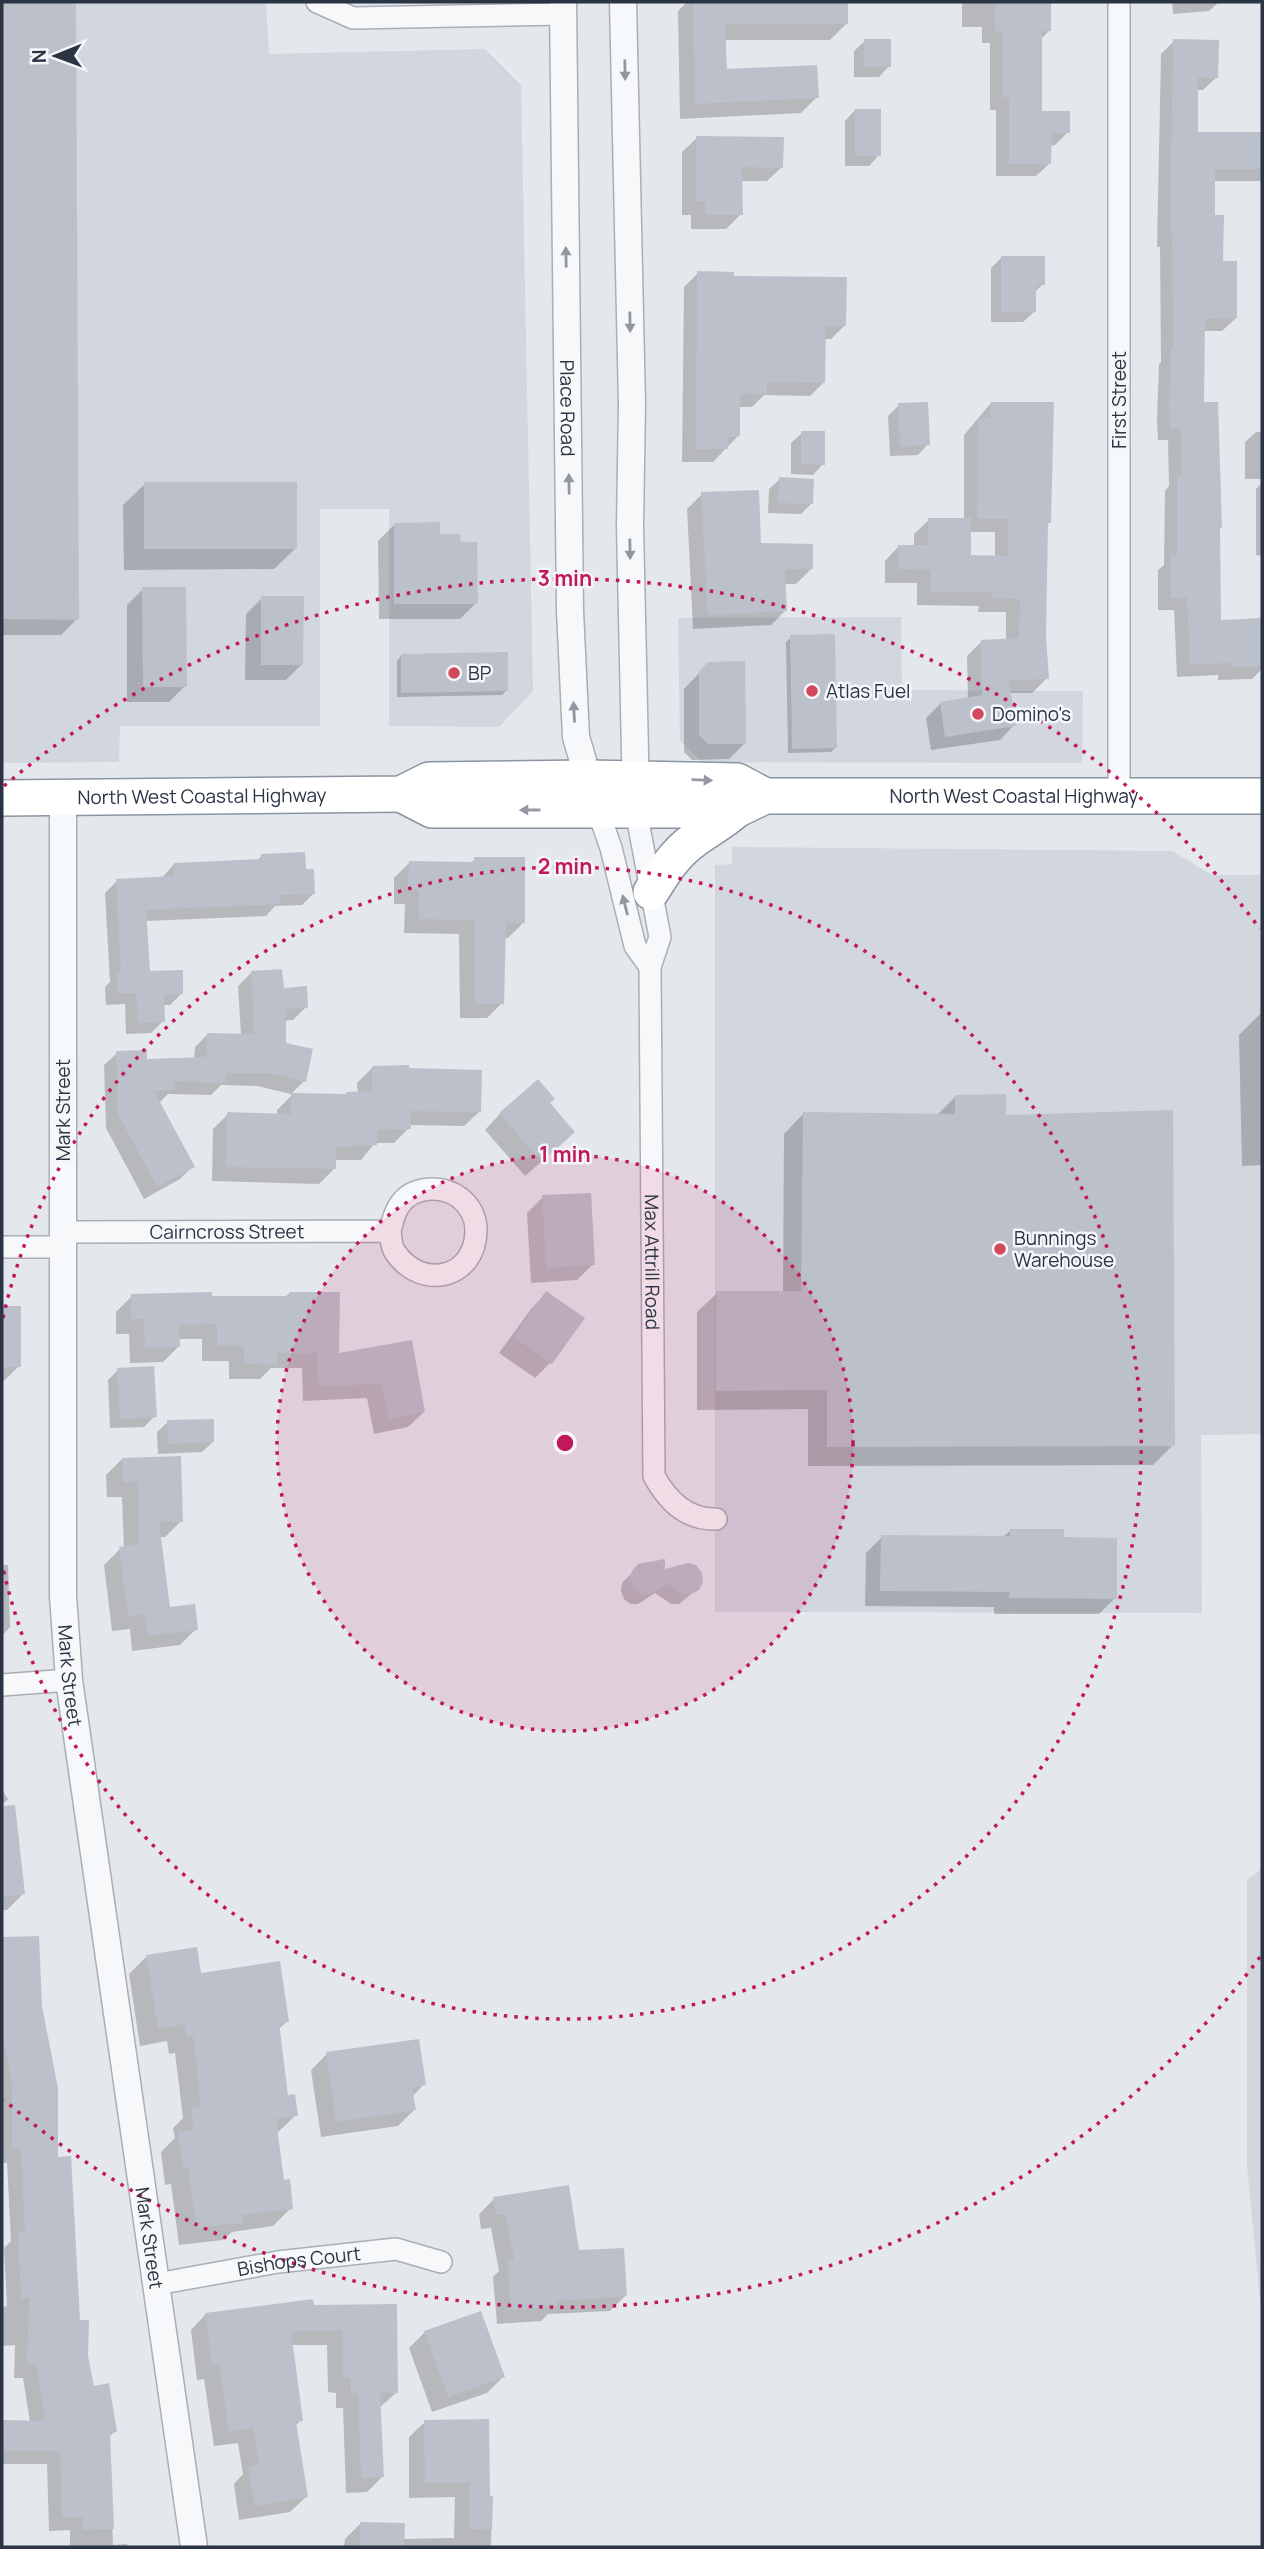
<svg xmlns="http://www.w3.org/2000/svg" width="1264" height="2549" font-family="Manrope,sans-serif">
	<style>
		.built { fill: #d2d6de }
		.shadow { fill: #0003; fill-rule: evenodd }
		.building { fill: #bbc0ca }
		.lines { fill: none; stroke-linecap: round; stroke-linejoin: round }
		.minor-casing { stroke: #a9aeb7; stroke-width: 24 }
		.tertiary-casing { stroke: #a9aeb7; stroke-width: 29 }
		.trunk-casing { stroke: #8b94a3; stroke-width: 38 }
		.minor { stroke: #f7f8fa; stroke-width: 21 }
		.tertiary { stroke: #f7f8fa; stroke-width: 26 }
		.trunk { stroke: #fff; stroke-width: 35 }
		.oneway { fill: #9196a0 }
		.oneway2 { fill: #959aa2 }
		.ring { fill: none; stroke: #c2185b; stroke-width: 3.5; stroke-dasharray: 3.5 7 }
		.poi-dot { fill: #d1495b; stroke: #f4f6f9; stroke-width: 2.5 }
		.labels { text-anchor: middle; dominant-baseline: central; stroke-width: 5; stroke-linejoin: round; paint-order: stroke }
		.street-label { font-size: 19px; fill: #2b3445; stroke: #f4f6f9 }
		.poi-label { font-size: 19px; fill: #2b3445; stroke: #f4f6f9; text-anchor: start }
		.centre { fill: #c2185b; stroke: #f4f6f9; stroke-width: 3.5 }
		.ring-label { font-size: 21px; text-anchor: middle; font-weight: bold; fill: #c2185b; stroke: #f4f6f9; stroke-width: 5; stroke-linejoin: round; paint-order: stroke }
	</style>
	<rect width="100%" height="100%" fill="#e4e7ec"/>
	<g class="built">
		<path d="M2 2H266L269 54 485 49 521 85 533 691 499 727 389 726V509H320V726H120L119 762 2 763Z"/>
		<path d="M901 617 902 690 1083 691 1082 763 702 762 680 741 678 618Z"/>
		<path d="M732 847 1172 851 1212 875H1262V1434L1201 1435 1202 1613 715 1612V865L732 864Z"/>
		<path d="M1262 1869V2320L1247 2166V1879Z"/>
	</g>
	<g class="shadow">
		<path d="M2 2H75L77 619 61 635H2Z"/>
		<path d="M687 2H846V24L830 40H724L726 71 817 97 801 113 680 119 678 11Z"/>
		<path d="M962 2H1050L1049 31 1041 39V113L1068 132 1055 145 1050 146V163L1036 176H996V110H990V43H982V27H962Z"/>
		<path d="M1172 2H1219L1209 11 1173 14Z"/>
		<path d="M865 41 889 66 879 77H854V51Z"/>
		<path d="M1174 41 1217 77 1203 90H1197L1196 134H1262V181H1214L1213 217 1221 263 1236 318 1222 331H1203L1202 404 1218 529 1219 622 1262 620V669L1252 679 1218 680V675L1177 677 1174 610H1158V570L1164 565 1165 491 1169 486 1168 440H1158L1157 418 1159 364 1161 362 1160 247H1157L1161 54Z"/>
		<path d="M855 110 879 155 869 166H845V121Z"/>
		<path d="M697 138 782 167 767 181H741V214L726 229H691V215H682V152Z"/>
		<path d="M1002 257 1043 284 1034 293V312L1023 322H991V268Z"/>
		<path d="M698 273 733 278 845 325 831 339H824V382L810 396 764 395 752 407H738V436L713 462H682L684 287Z"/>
		<path d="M991 403 1049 522 1046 525 1044 638 1047 678 1032 693H1009L1014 725 1000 740 931 750 926 718 941 703 968 699 967 656 982 641H1006V612H978L979 606 917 605V583H885V561L899 546 914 547V534L929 520H964V435ZM969 532H995V557H969Z"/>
		<path d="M899 405 928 444 918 455 890 456 888 416Z"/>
		<path d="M1256 432H1262V479H1245V442Z"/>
		<path d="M802 433 823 464 813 475 791 474V443Z"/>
		<path d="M780 479 811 504 801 514 768 513 769 489Z"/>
		<path d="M1262 483V556L1256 555V489Z"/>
		<path d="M145 484 296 548 274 569 124 570 123 505Z"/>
		<path d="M702 494 760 545 811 569 796 584H784L786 610 771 625 693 629 687 509Z"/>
		<path d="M394 525 476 603 460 619H379L378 541Z"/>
		<path d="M143 589 185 686 169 702H127V605Z"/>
		<path d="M262 598 302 664 286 680H245L246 614Z"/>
		<path d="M791 637 836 747 831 752 788 753 786 642Z"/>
		<path d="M401 656 507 690 502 695 397 697V661Z"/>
		<path d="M708 664 745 743 729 759 692 760 684 752V689Z"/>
		<path d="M262 855 304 871 314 893 302 905 275 906 266 916 145 921 148 973 182 993 170 1005H163V1021L151 1033 126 1034 125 1004 106 1005 105 987 110 982 105 893 117 881 162 878 174 864 257 861Z"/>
		<path d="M475 859 523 923 508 938H504L502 1003 487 1018H460L459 934 404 933 405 904H394V878L409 863H471Z"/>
		<path d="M251 973 282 990 306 1007 293 1020 284 1021V1044L304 1081 291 1094 257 1086 221 1085 211 1095 168 1094 159 1103 193 1166 180 1179 144 1199 106 1128 104 1065 117 1053 145 1061 194 1059 195 1047 208 1034 241 1035 238 986Z"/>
		<path d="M1260 1014H1262V1165L1242 1166 1239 1035Z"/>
		<path d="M372 1068 479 1112 464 1126 409 1125V1128L394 1143H375L361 1160H334V1169L319 1184 212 1181 213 1129 228 1114 277 1115V1110L292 1095 344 1096 346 1094 358 1093 357 1083Z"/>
		<path d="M956 1096 1004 1117 1173 1445 1153 1465 808 1466V1409L697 1410V1312L717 1293H783L784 1134 803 1114 937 1115Z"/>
		<path d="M548 1104 557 1148 525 1176 485 1130 500 1114Z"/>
		<path d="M543 1197 593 1264 577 1280 531 1283 527 1213Z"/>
		<path d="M290 1293 338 1356 410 1342 424 1412 408 1427 374 1434 367 1398 303 1401 302 1368H271L260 1379H229V1361H202V1339H178V1347L163 1362 130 1363 129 1334H116V1312L132 1296 285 1297Z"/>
		<path d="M546 1293 551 1362 535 1378 499 1353 531 1309Z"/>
		<path d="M2 1308H19V1366L4 1381H2Z"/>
		<path d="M118 1370 155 1416 144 1427 110 1428 108 1380Z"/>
		<path d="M168 1422 213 1442 202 1452 158 1454 157 1432Z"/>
		<path d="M122 1459 181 1521 165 1537H159L168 1609 196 1629 180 1645 132 1651 130 1629 112 1631 104 1565 120 1549 124 1548 122 1497H107L106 1475Z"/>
		<path d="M1011 1530 1062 1539 1115 1598 1099 1614H994V1607L865 1606 866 1553 882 1537H1003Z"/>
		<path d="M2 1565H8L10 1627 2 1636Z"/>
		<path d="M639 1566 663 1571 697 1589 679 1604H671L655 1593 638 1604H630L624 1599 621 1591 622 1583Z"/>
		<path d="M2 1790 8 1799 2 1805Z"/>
		<path d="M16 1833 23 1894 7 1910H2V1835Z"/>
		<path d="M37 1937 40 2007 56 2159 78 2322 92 2388 115 2431 109 2437 113 2545 127 2544 128 2547H70V2530L49 2531 47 2464H2V2422H30L23 2378H14L15 2345 2 2346V2307L7 2306 4 2248 11 2241 7 2163H2V1939Z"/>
		<path d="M147 1956 200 1975 287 2021 278 2030 287 2097 296 2115 276 2134 282 2182 291 2208 273 2226 232 2232 223 2240 179 2245 171 2184 165 2185 161 2152 175 2138 173 2128 183 2118 175 2053 169 2054 167 2041 140 2046 129 1974Z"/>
		<path d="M327 2054 424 2084 412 2097 414 2110 398 2126 321 2137 311 2070Z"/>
		<path d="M494 2199 578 2252 625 2296 610 2311 548 2314 541 2321 497 2324 493 2277 499 2271 491 2228 481 2229 479 2214Z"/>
		<path d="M395 2306 397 2392 379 2408 382 2477 367 2492 346 2493 343 2408H336V2393L328 2392 327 2345H292L301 2420 295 2426 306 2497 290 2512 239 2520 234 2484 243 2474 238 2443 214 2446 204 2379 197 2380 191 2330 206 2314 312 2307Z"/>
		<path d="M425 2332 503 2377 487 2393 432 2412 409 2348Z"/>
		<path d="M425 2422 489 2498H492L491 2547H344L345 2539 361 2523 402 2539 454 2538 455 2497 409 2498V2437Z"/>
	</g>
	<g class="building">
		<path d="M2 2H76L79 620 2 619Z"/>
		<path d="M693 2H848V24H725L727 69 817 65 819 98 695 104Z"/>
		<path d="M995 2H1051V31H1042V111H1070V133H1052L1051 164H1009V97H1002V31H995Z"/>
		<rect x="864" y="39" width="27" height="28"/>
		<path d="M1173 39 1219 40 1218 78 1198 77V132H1262V169H1218L1215 171V215H1224L1223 261H1237V318L1205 319 1204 402H1218L1222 528H1220L1221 620 1262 618V666L1231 667V663L1190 664 1187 598H1171V555H1177V476H1182L1181 428H1170L1169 404 1171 349H1173L1172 234H1170Z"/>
		<rect x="855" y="109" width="26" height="47"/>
		<path d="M696 136 784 137 783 168 742 167 743 215H705V201H696Z"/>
		<path d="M1001 256H1045V285H1036V312H1001Z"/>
		<path d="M697 271 734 272V276L847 277 846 326H826L825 383 767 382V394H740V436L728 437V449H696Z"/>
		<path d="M928 402 930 445 900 447 898 403Z"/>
		<path d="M991 402H1054L1051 523H1048L1046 637 1049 679 1009 680 1016 726 945 737 940 702 982 695 981 640 1019 638 1020 599 992 598V592H930L931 570 898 569V545H928V518H971V555L1008 556V519H977L978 418H990Z"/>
		<path d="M801 431H825V465L801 464Z"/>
		<path d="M779 477 814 479 813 504 778 503Z"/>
		<rect x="144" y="482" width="153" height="67"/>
		<path d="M759 490 761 543 813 544V569H785L787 611 708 615 701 492Z"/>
		<path d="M440 522V534H460L461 542H477L478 604H394V523Z"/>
		<path d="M142 587H186L187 687H143Z"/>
		<path d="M261 596H304L303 665H261Z"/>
		<path d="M835 634 837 748 792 749 790 635Z"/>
		<path d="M508 652V691L401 693V654Z"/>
		<path d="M745 661 746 744H708L699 735V671L708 662Z"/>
		<path d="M305 852 306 869H314L315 894 280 895V904L146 910 150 971 183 970V994H164L165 1022 138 1023 136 993H118L117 973H121L116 879 174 876V863L261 859V854Z"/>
		<path d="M474 857H525V923H506L504 1004H475L474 920 419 919V890H408L409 861 474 862Z"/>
		<path d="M282 969 284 988 307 986 308 1008 286 1009V1043L313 1049 306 1082 271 1073H226V1083L174 1081V1090L154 1091 195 1167 157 1187 118 1114 116 1051 147 1050V1059L206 1057 207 1033 254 1034 251 971Z"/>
		<path d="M409 1065V1068L482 1070 481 1112 410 1111 411 1129 377 1130V1145L336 1147V1169L226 1167 227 1112 291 1114V1093L346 1094V1092L372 1091V1066Z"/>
		<path d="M538 1079 555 1099 550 1103 575 1132 542 1162 499 1113Z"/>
		<path d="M1006 1094V1115L1173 1110 1175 1446 827 1447V1390L716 1391V1291H801L803 1112 955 1114V1095Z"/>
		<path d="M591 1193 595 1265 546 1268 542 1195Z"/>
		<path d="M546 1291 585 1318 552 1364 514 1337Z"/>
		<path d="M212 1292V1296H289V1292H340L339 1353 412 1340 425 1412 389 1419 382 1384 318 1386 317 1353H277V1365L244 1364V1346H217V1324L179 1325 180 1347 145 1348 144 1319H131V1294Z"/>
		<rect x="2" y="1306" width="19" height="61"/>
		<path d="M154 1366 157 1417 120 1419 117 1368Z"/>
		<path d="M214 1419V1442L168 1444 167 1420Z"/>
		<path d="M181 1456 183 1522H159L170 1607 195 1604 198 1630 148 1636 145 1614 128 1616 119 1547 139 1544 138 1482H123L122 1458Z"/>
		<path d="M1010 1529H1064V1537L1117 1538V1599L1009 1598 1010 1592 880 1591 881 1535 1010 1536Z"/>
		<path d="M665 1559V1569L688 1563 696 1565 702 1573 703 1582 699 1590 691 1594H682L665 1582V1585L650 1594H641L634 1588 630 1580 632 1571 638 1564Z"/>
		<path d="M15 1805 25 1894 2 1897V1806Z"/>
		<path d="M39 1936 42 2006 58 2088V2157L71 2156 80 2320H89L88 2356 94 2386 109 2383 117 2432 110 2433 114 2529 83 2530V2517L62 2518 60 2451 2 2450V2420L45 2421 37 2365H27L29 2298H21L18 2232 25 2231 21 2149H12V2084L2 2032V1937Z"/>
		<path d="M197 1947 201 1973 280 1961 289 2022 279 2023 288 2095 295 2094 298 2116 276 2119 284 2180 290 2179 293 2209 242 2215 243 2223 196 2228 188 2167H183L178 2132 194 2130 191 2108 201 2107 193 2036 186 2037 184 2024 158 2029 146 1955Z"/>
		<path d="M419 2039 426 2085 412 2087 416 2110 336 2122 326 2052Z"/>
		<path d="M569 2185 579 2250 624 2248 627 2296 557 2301 558 2306 511 2310 507 2260H514L506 2214 496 2215 493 2197Z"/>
		<path d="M313 2299 314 2305 397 2304 398 2393H380L384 2477 361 2478 358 2393H351V2378L343 2377 342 2330 291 2331 303 2421 296 2422 308 2497 255 2506 248 2467 259 2465 253 2428 229 2432 219 2364 212 2365 205 2313Z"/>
		<path d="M481 2311 505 2377 448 2397 424 2331Z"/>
		<path d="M489 2419 490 2496H493L492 2530 469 2529 470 2482 425 2483 424 2420Z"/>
		<path d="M360 2522 405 2523 404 2547H360Z"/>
	</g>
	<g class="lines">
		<g class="minor-casing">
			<g id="minor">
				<path d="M317 2 353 18 563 14"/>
				<path d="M1119 798V2"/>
				<path d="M598 811 611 848 635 946 650 967"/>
				<path id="s1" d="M636 811 660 937 650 967 654 1476C667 1500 686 1520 716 1519"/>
				<path id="s2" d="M64 1232 390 1231C391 1238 391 1246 395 1252 421 1291 476 1279 476 1230 476 1217 471 1207 460 1198 443 1185 412 1185 399 1206 394 1213 392 1224 390 1231"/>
				<path d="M2 1247H64"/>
				<path d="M2 1685 69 1680"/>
				<path id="s3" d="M157 2284 278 2262 396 2249 441 2262"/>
			</g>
		</g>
		<g class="tertiary-casing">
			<g id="tertiary">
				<path id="s4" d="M563 2 570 611 576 737 593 795"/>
				<path d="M623 2 632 404 630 526 636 798"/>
				<path id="s5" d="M63 798V1596L69 1680 194 2547"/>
			</g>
		</g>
		<g class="trunk-casing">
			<g id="trunk">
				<path id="s6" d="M401 794 432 810H736L765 796H1262"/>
				<path id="s7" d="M2 798 401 794 429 780 588 778 737 781 765 796"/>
				<path d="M651 892C663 873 675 853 694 840 709 829 723 822 736 810"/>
			</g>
		</g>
		<use href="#minor" class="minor"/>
		<use href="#tertiary" class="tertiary"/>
		<use href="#trunk" class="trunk"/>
	</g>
	<defs><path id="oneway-solid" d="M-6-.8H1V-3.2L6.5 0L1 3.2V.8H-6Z" transform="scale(1.75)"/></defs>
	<g class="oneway">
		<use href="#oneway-solid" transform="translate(625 70) rotate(89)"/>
		<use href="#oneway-solid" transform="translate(566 257) rotate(-91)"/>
		<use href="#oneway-solid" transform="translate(630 322) rotate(89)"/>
		<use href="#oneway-solid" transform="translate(569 484) rotate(-91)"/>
		<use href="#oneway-solid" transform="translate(630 549) rotate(89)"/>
		<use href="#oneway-solid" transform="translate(574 712) rotate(-93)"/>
		<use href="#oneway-solid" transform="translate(625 905) rotate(-104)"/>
	</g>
	<g class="oneway2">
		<use href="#oneway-solid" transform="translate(702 780) rotate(2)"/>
		<use href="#oneway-solid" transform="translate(530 810) rotate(-180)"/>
	</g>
	<circle cx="565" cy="1443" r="288" fill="#c2185b" fill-opacity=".12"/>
	<g class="ring">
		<circle cx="565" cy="1443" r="288"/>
		<path d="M3 1318A576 576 0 1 1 3 1568"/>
		<path d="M1260 1957A864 864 0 0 1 4 2100M4 786A864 864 0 0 1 1260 929"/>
	</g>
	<g class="poi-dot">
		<circle cx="454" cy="673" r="7"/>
		<circle cx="812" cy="691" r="7"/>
		<circle cx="978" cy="714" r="7"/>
		<circle cx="1000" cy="1249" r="7"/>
	</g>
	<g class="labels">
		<g class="street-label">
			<text transform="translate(1119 400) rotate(-90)">First Street</text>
			<text stroke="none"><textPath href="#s4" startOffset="406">Place Road</textPath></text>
			<text stroke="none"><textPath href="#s7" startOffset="200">North West Coastal Highway</textPath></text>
			<text stroke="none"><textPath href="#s6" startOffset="620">North West Coastal Highway</textPath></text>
			<text transform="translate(63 1110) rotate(-90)">Mark Street</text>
			<text stroke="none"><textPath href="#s2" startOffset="163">Cairncross Street</textPath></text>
			<text stroke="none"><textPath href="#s1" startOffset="455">Max Attrill Road</textPath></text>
			<text stroke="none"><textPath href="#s5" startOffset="878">Mark Street</textPath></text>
			<text stroke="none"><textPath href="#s5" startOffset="1446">Mark Street</textPath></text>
			<text stroke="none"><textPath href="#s3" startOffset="144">Bishops Court</textPath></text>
		</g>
		<g class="poi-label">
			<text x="468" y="673">BP</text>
			<text x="826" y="691">Atlas Fuel</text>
			<text x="992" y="714">Domino's</text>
			<text x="1014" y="1238">Bunnings<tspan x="1014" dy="22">Warehouse</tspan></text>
		</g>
	</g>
	<circle cx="565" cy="1443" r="10" class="centre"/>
	<g class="ring-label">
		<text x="565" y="586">3 min</text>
		<text x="565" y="874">2 min</text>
		<text x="565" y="1162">1 min</text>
	</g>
	<rect width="1264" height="2549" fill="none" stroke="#2b3445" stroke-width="7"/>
	<g transform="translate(56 56) rotate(269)" stroke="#f4f6f9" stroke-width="5" paint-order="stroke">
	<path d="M0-5L12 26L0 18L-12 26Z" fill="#2b3445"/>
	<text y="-10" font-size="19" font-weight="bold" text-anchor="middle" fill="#2b3445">N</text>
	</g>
</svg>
